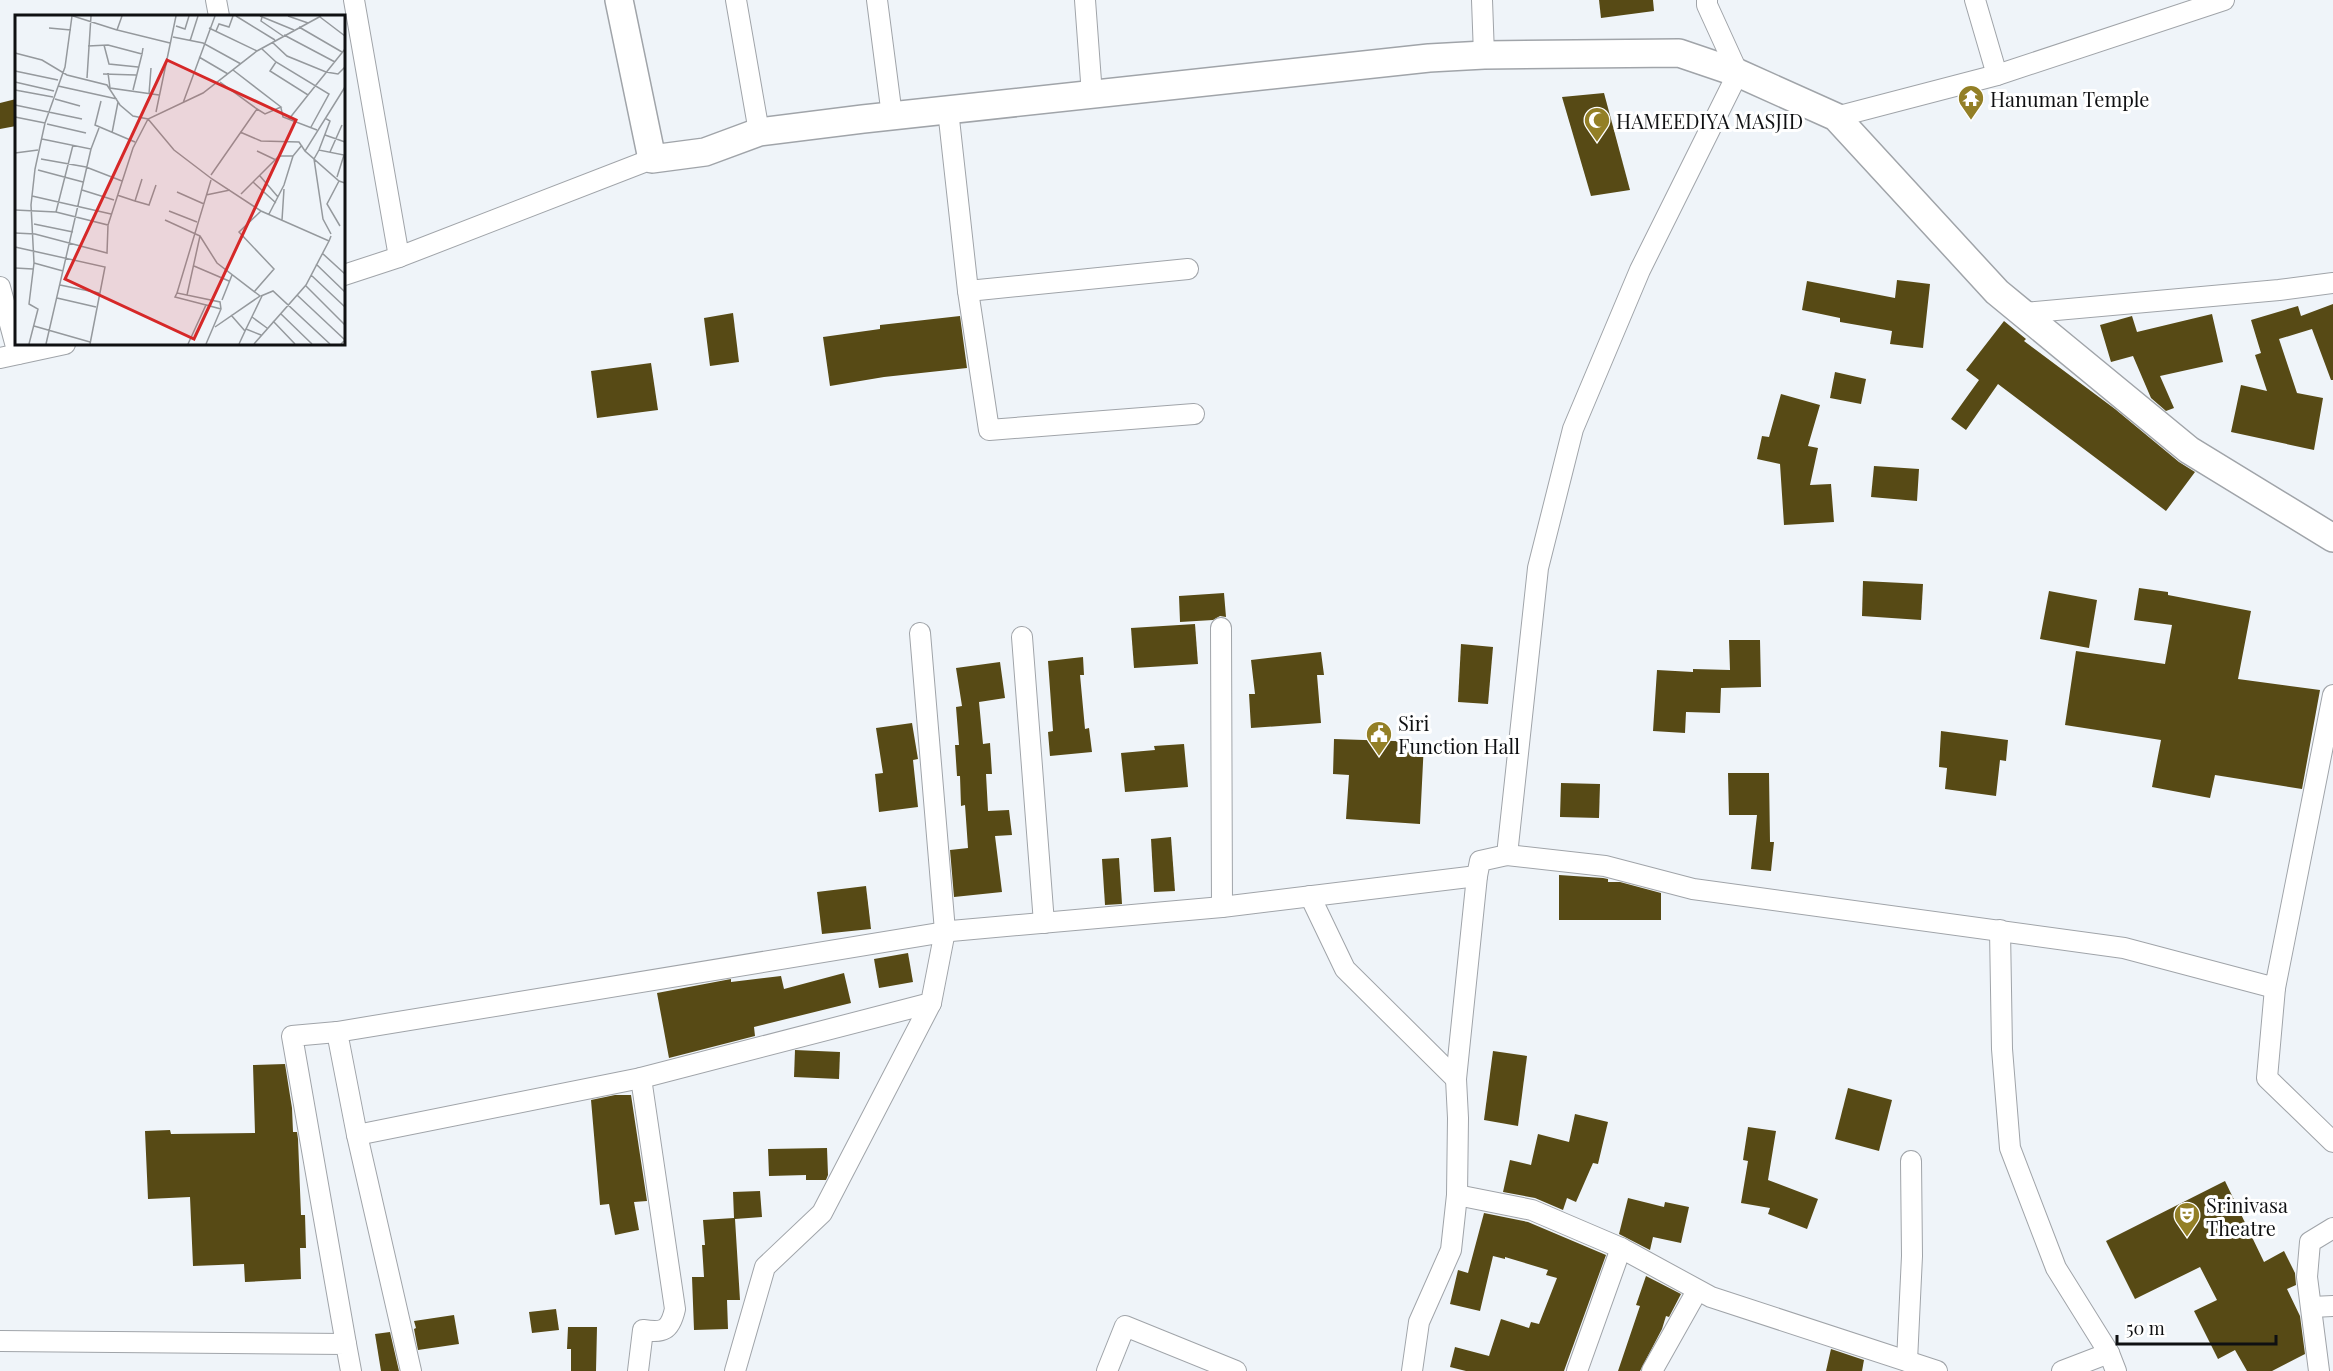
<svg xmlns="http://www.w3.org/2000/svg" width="2333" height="1371" font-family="'Playfair Display',serif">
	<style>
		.building { fill: #574a15 }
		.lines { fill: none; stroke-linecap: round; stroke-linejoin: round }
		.street-casing { stroke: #a0a4a9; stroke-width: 22 }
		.secondary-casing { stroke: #a0a4a9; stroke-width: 30 }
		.street { stroke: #fff; stroke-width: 20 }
		.secondary { stroke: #fff; stroke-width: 27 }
		.labels { text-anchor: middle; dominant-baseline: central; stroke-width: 6; stroke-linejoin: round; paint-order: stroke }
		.poi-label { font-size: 20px; fill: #0f1012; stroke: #fff; text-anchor: start }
		.inset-road { fill: none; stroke: #95999d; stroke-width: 1.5 }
		.view { fill: #d62828; fill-opacity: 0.15; stroke: #d62828; stroke-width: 3 }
		.inset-edge { fill: none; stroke: #0f1012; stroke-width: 3 }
	</style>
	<rect width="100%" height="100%" fill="#eff4f9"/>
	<g class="building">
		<path d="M1599 0H1653L1654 11 1601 18Z"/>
		<path d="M1604 93 1630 190 1591 196 1562 97Z"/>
		<path d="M16 99V126L0 129V103Z"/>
		<path d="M1897 280 1930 284 1923 348 1890 344 1892 331 1840 322V318L1802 310 1807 281 1895 298Z"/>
		<path d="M2333 304V380H2331L2312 329 2279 339 2297 393 2323 398 2314 450 2231 432 2241 385 2267 391 2255 355 2261 353 2251 320 2298 306 2301 316Z"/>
		<path d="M733 313 739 362 710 366 704 318Z"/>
		<path d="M2212 314 2223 362 2160 376 2174 408 2166 411 2151 398 2133 356 2111 362 2100 325 2132 316 2137 332Z"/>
		<path d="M960 316 967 368 884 377 830 386 823 337 880 329V325Z"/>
		<path d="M2004 321 2026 339 2024 341 2115 409 2179 462 2195 472 2166 511 1998 384 1966 430 1951 419 1979 380 1966 370Z"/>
		<path d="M651 363 658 410 597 418 591 371Z"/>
		<path d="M1835 372 1866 379 1861 404 1830 398Z"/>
		<path d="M1781 394 1820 405 1808 446 1818 448 1810 485 1831 484 1834 522 1784 525 1780 464 1757 459 1762 436 1769 437Z"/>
		<path d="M1874 466 1919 469 1917 501 1871 497Z"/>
		<path d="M1863 581 1923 584 1921 620 1862 616Z"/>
		<path d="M2139 588 2168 592V595L2251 611 2238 679 2320 690 2302 789 2215 775 2210 798 2152 787 2161 740 2065 725 2076 651 2165 664 2172 625 2134 620Z"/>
		<path d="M2049 591 2097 600 2089 648 2040 639Z"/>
		<path d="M1224 593 1226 617 1220 616 1213 620 1180 622 1179 596Z"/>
		<path d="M1195 624 1198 664 1134 668 1131 628Z"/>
		<path d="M1729 640H1760L1761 687 1721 688 1720 713 1686 712 1685 733 1653 731 1657 670 1693 672V669L1730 670Z"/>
		<path d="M1461 644 1493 647 1488 704 1458 702Z"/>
		<path d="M1321 652 1324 675H1317L1321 723 1251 728 1249 694H1255L1251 660Z"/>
		<path d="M1083 657 1084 675H1080L1085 729 1089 728 1092 752 1050 756 1048 732 1053 731 1048 661Z"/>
		<path d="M1000 662 1005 698 979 702 983 744 990 743 992 774H986L988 811 1009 810 1012 835 995 836 1002 892 954 897 950 850 968 848 965 805 961 806 960 776H957L955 745H959L956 707 962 706 956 668Z"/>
		<path d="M912 723 918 759 913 760 918 807 879 812 875 774 883 773 876 728Z"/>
		<path d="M1941 731 2008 740 2006 761 2000 760 1996 796 1945 789 1947 768 1939 767Z"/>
		<path d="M1334 739 1424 742 1420 824 1346 819 1349 775 1333 774Z"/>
		<path d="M1184 744 1188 787 1125 792 1121 753 1155 750 1154 746Z"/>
		<path d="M1728 773H1769L1770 842H1774L1771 871 1751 869 1757 815H1729Z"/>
		<path d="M1561 783 1600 784 1599 818 1560 817Z"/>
		<path d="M1171 837 1175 891 1154 892 1151 839Z"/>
		<path d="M1119 858 1122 904 1105 905 1102 859Z"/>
		<path d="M1559 875 1603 878 1608 879V882H1620L1661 893V920H1559Z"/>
		<path d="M866 886 871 929 822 934 817 892Z"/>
		<path d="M908 953 913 982 879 988 874 959Z"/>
		<path d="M844 973 851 1003 754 1027 755 1036 669 1058 657 993 731 979V982L781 976 784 989Z"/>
		<path d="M795 1050 840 1052 839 1079 794 1077Z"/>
		<path d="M1493 1051 1527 1056 1518 1126 1484 1120Z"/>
		<path d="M285 1064 292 1108 293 1132H297L298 1139 301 1215H305L306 1248H300L301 1279 245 1282 244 1264 193 1266 190 1197 148 1199 145 1131 170 1130 171 1134 255 1133 253 1065Z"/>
		<path d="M1848 1088 1892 1100 1879 1151 1835 1139Z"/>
		<path d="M615 1095H631L647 1201 634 1202 639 1230 615 1235 609 1204 600 1205 591 1100Z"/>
		<path d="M1575 1114 1608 1122 1598 1164 1593 1163 1576 1202 1567 1198 1563 1210 1535 1198 1503 1192 1510 1160 1531 1165 1538 1134 1569 1142Z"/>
		<path d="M1748 1127 1776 1131 1768 1180 1818 1199 1807 1229 1768 1214 1770 1208 1741 1203 1748 1161 1743 1160Z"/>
		<path d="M827 1148 828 1175 826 1180H806V1175L769 1176 768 1149Z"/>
		<path d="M2225 1181 2264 1262 2284 1251 2295 1273 2296 1285 2287 1289 2300 1316 2305 1354 2272 1371H2247L2235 1350 2218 1359 2194 1311 2217 1300 2200 1267 2135 1299 2106 1241Z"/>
		<path d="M760 1191 762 1217 735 1219 740 1300H727L728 1329 694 1330 692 1277H704L702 1245H705L703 1220 734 1218 733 1192Z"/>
		<path d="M1628 1198 1664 1207 1665 1202 1689 1207 1681 1243 1653 1237 1650 1250 1619 1234Z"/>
		<path d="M1484 1213 1528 1222 1606 1255 1564 1371H1466L1450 1367 1455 1347 1489 1356 1501 1319 1529 1328 1531 1322 1539 1324 1557 1278 1546 1275 1548 1270 1505 1257V1259L1493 1256 1480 1311 1450 1304 1458 1270 1468 1273Z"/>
		<path d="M1646 1276 1681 1294 1669 1317 1666 1316 1662 1329 1640 1371H1618L1640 1306 1636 1305Z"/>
		<path d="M556 1309 559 1330 532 1333 529 1312Z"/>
		<path d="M454 1315 459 1344 418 1350 414 1329 416 1328 414 1321Z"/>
		<path d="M568 1327H597L596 1371H571V1349H567Z"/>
		<path d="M390 1332 399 1371H381L375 1334Z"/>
		<path d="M1831 1349 1864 1360 1862 1371H1826Z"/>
	</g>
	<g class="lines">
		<g class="street-casing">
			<g id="street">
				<path d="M216 0 219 16"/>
				<path d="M354 0 399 257 652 159"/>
				<path d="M736 0 759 132"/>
				<path d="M877 0 892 116"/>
				<path d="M1085 0 1092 95"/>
				<path d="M1482 0 1484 55"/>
				<path d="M1975 0 1997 75"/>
				<path d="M948 110 968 291 1188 269"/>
				<path d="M1836 117 1997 75 2224 0"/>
				<path d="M344 275 399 257"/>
				<path d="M0 287 18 354"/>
				<path d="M968 291 989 430 1194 414"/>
				<path d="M2023 313 2279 290 2333 283"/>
				<path d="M0 358 65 344"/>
				<path d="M1221 628 1222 907"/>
				<path d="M1022 637 1044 923"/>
				<path d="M1507 855 1605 866 1693 889 2124 948 2275 988 2333 695"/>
				<path d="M1310 896 1345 969 1456 1079"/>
				<path d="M2000 930 2002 1049 2010 1148 2056 1268 2109 1353 2116 1371"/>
				<path d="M2275 988 2267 1078 2333 1142"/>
				<path d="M337 1032 292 1036 346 1344"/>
				<path d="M357 1135 641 1078 931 1003 945 931 920 633"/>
				<path d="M1457 1195 1532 1210 1621 1248 1711 1297 1937 1371"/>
				<path d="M2312 1307 2333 1306"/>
				<path d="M0 1341 346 1344 351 1371"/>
				<path d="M1907 1361 1912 1256 1911 1161"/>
				<path d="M411 1371 357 1135 337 1032 951 931 1222 907 1477 876"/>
				<path d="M638 1371 643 1330C663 1333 670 1331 675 1309L641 1078"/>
				<path d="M735 1371 765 1267 822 1213 931 1003"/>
				<path d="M1107 1371 1125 1326 1236 1371"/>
				<path d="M1412 1371 1419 1322 1451 1250 1457 1195 1458 1118 1456 1079 1477 876 1480 861 1507 855 1538 568 1573 429 1640 270 1738 73 1707 5V0"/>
				<path d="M1577 1371 1621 1248"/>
				<path d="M1652 1371 1697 1291"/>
				<path d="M2062 1371 2109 1353"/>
				<path d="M2319 1371 2307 1277 2310 1242 2333 1228"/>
			</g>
		</g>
		<g class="secondary-casing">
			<path id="secondary" d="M619 0 652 159 705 152 759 132 863 119 1429 58 1484 55 1679 53 1738 73 1836 117 1997 292 2189 450 2333 538"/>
		</g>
		<use href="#street" class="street"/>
		<use href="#secondary" class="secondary"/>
	</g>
	<defs>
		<g id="temple-pin" transform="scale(1.35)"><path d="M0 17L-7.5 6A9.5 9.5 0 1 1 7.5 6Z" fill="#937f26" stroke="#fff"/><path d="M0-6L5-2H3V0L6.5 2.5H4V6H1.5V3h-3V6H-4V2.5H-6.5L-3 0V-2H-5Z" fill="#fff"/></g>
		<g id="mosque-pin" transform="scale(1.35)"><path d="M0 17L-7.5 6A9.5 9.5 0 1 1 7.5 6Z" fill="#937f26" stroke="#fff"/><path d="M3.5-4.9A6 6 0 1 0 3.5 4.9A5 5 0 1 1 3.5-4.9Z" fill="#fff"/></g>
		<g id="civic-pin" transform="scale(1.35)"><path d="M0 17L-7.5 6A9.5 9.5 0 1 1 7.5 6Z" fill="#937f26" stroke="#fff"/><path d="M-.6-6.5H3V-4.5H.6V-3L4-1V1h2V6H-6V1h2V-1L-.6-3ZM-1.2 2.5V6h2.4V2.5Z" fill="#fff"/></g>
		<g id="theatre-pin" transform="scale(1.35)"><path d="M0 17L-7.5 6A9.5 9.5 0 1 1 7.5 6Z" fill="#937f26" stroke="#fff"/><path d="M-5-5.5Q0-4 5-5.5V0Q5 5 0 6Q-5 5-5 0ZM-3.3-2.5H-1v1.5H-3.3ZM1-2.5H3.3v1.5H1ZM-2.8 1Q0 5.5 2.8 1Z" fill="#fff"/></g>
	</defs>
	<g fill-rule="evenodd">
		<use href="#temple-pin" x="1971" y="98"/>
		<use href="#mosque-pin" x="1597" y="120"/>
		<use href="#civic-pin" x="1379" y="734"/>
		<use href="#theatre-pin" x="2187" y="1215"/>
	</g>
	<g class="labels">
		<g class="poi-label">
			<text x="1990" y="98">Hanuman Temple</text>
			<text x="1616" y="120">HAMEEDIYA MASJID</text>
			<text x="1398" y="722">Siri<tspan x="1398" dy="23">Function Hall</tspan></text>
			<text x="2206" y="1204">Srinivasa<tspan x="2206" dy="23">Theatre</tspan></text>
		</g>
	</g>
	<g transform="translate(15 15)">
		<rect width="330" height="330" fill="#eff4f9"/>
		<path class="inset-road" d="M58 1 102 15M107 1 102 15 155 28M221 1 260 25M245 1 279 15M273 1 293 8M247 2 246 6 268 21M305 2 330 21M161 11 170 14 174 1M284 12 327 37M34 13 56 15M194 13 242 36M201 16 204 9 214 12 218 1M269 20 320 47M158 22 188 28 226 49M175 26 183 1M257 27 272 41 311 57 323 59 330 52M89 30 94 49 123 52M73 31 93 30 127 39 128 33M247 34 261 47 314 79 296 112M0 38 27 45 52 60 92 70 105 90 118 101 133 104 159 135 197 164 246 196 314 226 316 221M184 42 213 59M261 47 255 56 293 80 330 34M218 55 266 92 250 99 242 94M0 56 43 65M93 58 95 73 144 80M88 59 121 60M72 63 76 1M0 67 39 76M43 71 102 84M0 75 38 82M118 75 127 39M134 79 136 53M40 84 65 91M86 86 80 110 120 127M168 88 200 1M0 90 67 104M266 93 268 102 302 115M141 97 161 1M0 102 30 108M274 104 293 80M32 109 71 118M225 117 246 126 284 127 290 136M97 118 103 87M310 120 330 127M27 124 76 134 31 329M76 134 84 113M304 135 315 106 310 103M242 136 261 145M315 137 327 110M0 138 23 135M26 144 71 152 107 166M23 155 68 167M196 160 242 94 205 67M245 161 263 182M322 162 329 140 304 135 299 144 324 166 330 168M324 166 312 189 325 211M238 167 261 188M67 175 99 185M162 177 189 189M226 179 264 141H278L287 130M102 180 120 186 127 164M191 180 215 175M17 181 96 199M120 186 134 190 141 170M0 195 41 197 93 210 118 133 133 104 188 78 242 36 306 1M154 196 182 207M41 197 58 130M254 199 269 170 278 141M150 205 185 221 172 280M267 205 269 174M19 209 58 217M0 218 20 219 92 238 93 210M316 219 308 204 299 144 290 136 330 72M185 221 202 248 245 281 200 312M0 232 90 252 75 329M307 238 330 259M19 248 48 256M301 249 330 277M179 251 214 266M0 253 18 254M296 260 330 292M45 270 84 278M291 271 330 310M239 277 259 254 224 217 246 196M162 278 160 282 191 290M282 280 330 325 326 329M246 281 258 276 315 329M42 283 81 292M207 285 217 260M266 299 297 329M216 300 230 316M237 302 252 313M258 306 280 329M19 311 75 327M231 314 247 281M14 329 23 294 14 289 19 248 16 190 20 154 30 108 50 52 57 1M173 329 191 290 206 294M191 329 206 294 205 287 162 278 196 165M224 329 231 314 246 320M239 329 291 270 314 226"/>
		<path class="view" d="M152 45 281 105 179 324 50 264Z"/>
		<rect width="330" height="330" class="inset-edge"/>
	</g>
	<path d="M2117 1335v9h159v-9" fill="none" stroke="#0f1012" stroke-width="3"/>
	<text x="2126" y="1335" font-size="18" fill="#0f1012" stroke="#ffffff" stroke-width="4.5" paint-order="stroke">50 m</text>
</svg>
